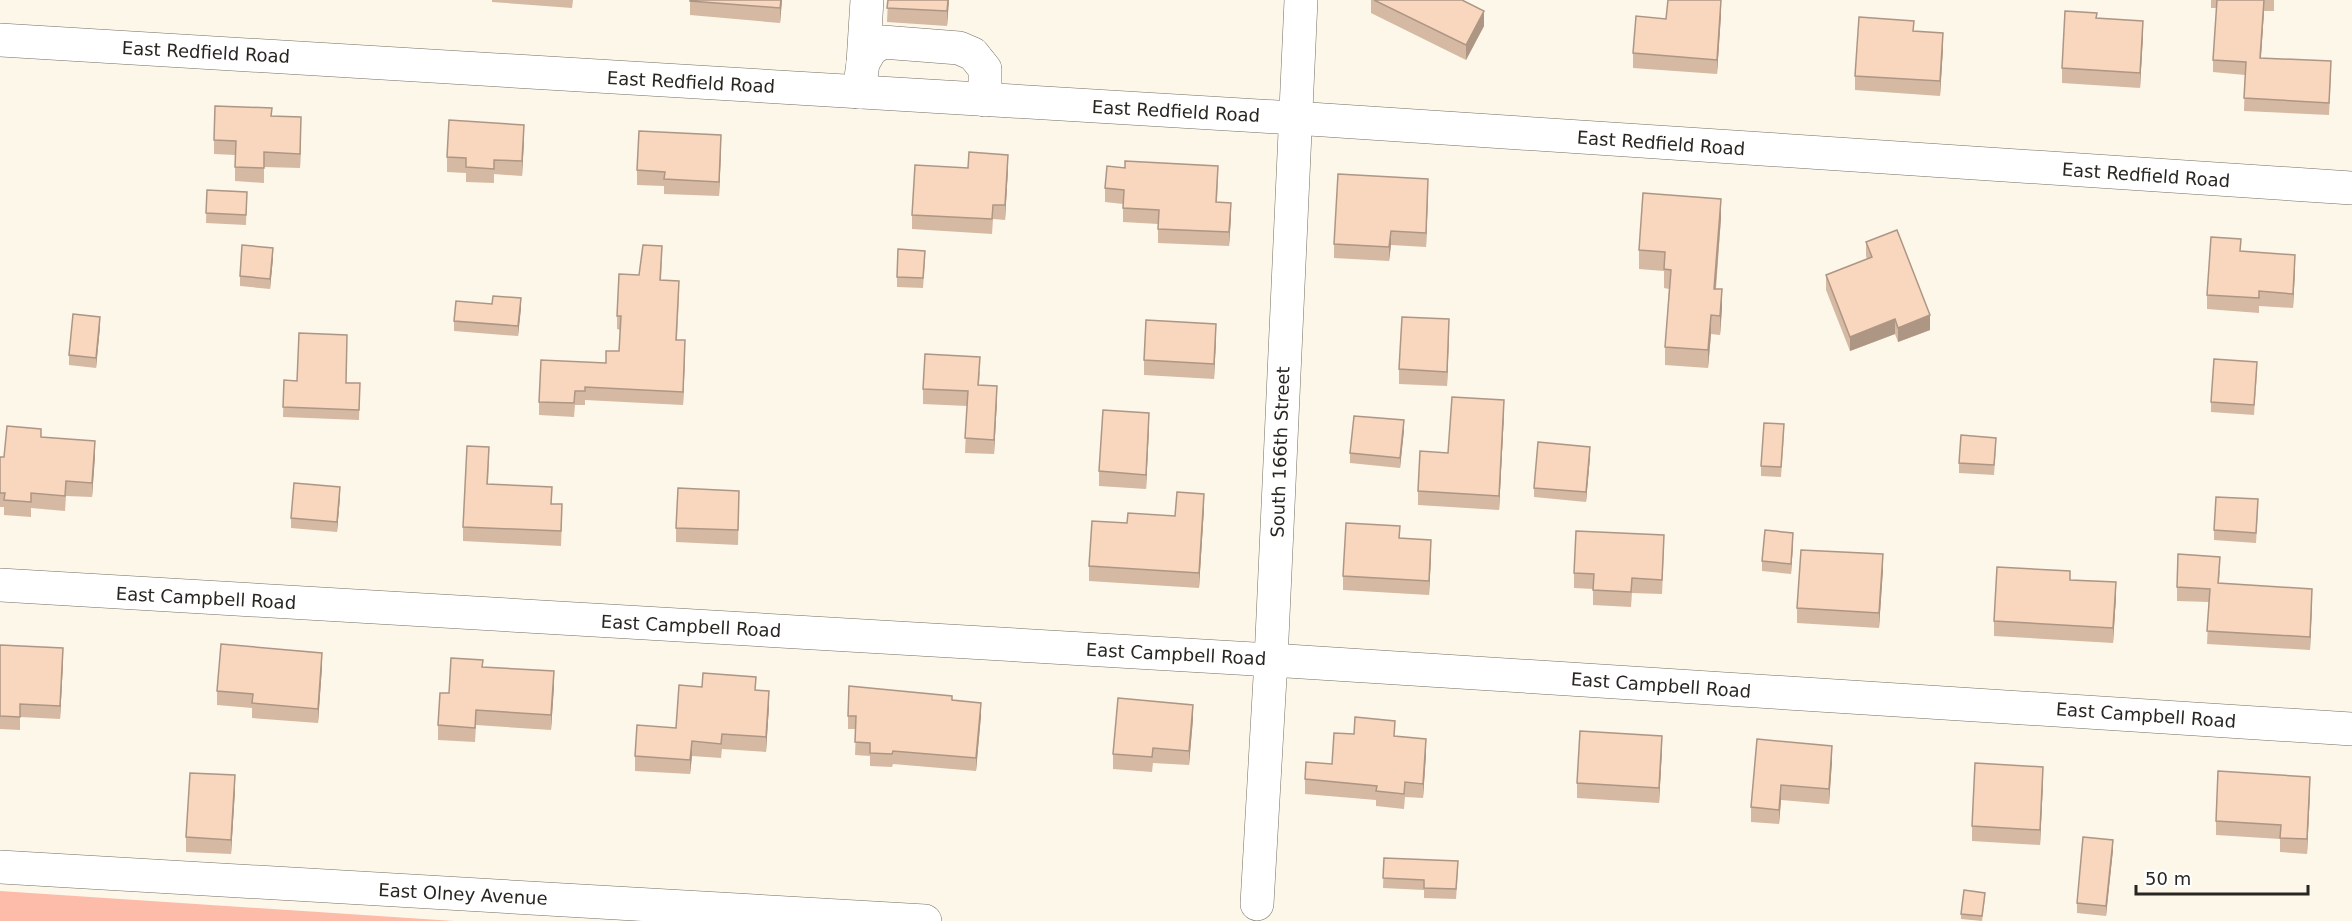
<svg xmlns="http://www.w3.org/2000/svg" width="2352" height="921" font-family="'DejaVu Sans',sans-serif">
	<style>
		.green { fill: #fdbba9 }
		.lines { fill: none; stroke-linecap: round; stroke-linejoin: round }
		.minor-casing { stroke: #746e63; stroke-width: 34 }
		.minor { stroke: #fff; stroke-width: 33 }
		.wall { fill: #d5b9a3 }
		.shaded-wall { fill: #ae9685 }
		.building { fill: #f8d7be; stroke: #ae9685; stroke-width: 1.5 }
		.labels { text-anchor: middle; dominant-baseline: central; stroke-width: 6; stroke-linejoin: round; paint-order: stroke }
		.street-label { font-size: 18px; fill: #292622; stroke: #fff }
	</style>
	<rect width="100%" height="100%" fill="#fdf7ea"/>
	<path class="green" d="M0 891 454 921H0Z"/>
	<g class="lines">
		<g class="minor-casing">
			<g id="minor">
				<path d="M0 40 1294 118 2352 188"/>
				<path d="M863 63 867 0"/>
				<path d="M859 92 863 63 871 49 883 42 895 43 959 48 973 54 985 69V100"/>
				<path d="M0 585 1271 660 2352 729"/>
				<path d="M0 867 925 921"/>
				<path d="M1257 904 1271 660 1301 0"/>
			</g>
		</g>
		<use href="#minor" class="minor"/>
	</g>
	<g class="wall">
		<path d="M492 0H573L572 8 492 2Z"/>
		<path d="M690 0H782L780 23 690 15Z"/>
		<path d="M888 0H949L947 26 887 22Z"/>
		<path d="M1371 0H1462L1484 26 1466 60 1371 13Z"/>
		<path d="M2211 0H2274V11H2264L2261 58 2331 74 2329 115 2244 111 2245 75 2213 72V60L2217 8H2211Z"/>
		<path d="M1721 15 1717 74 1633 68V53L1666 19Z"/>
		<path d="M2097 18 2143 35 2140 88 2062 83V68Z"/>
		<path d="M1914 31 1943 48 1940 96 1855 90V76Z"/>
		<path d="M272 116 301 132 300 168 264 167V183L235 181V155L214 154V140Z"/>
		<path d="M524 140 522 176 494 174V183L466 182V173L447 172V157Z"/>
		<path d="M721 150 719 196 664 194V186L637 185V170Z"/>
		<path d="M1008 169 1005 220 993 219 992 234 912 229V215Z"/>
		<path d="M1218 180 1217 202 1231 217 1229 246 1158 243V224L1123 222V204L1105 202V188Z"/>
		<path d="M207 190 247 192 246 225 206 223Z"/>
		<path d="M1428 193 1426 247 1391 245 1389 261 1334 258V244Z"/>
		<path d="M1721 218 1716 289 1722 308 1720 335 1711 334 1708 368 1665 365V347L1669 289 1664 288V271L1639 269V250Z"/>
		<path d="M1866 242 1930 330 1898 342 1895 334 1850 351 1826 290V275L1867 259 1866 256Z"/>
		<path d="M2241 251 2295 269 2293 308 2259 306V313L2207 309V295Z"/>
		<path d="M273 258 270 289 240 286V276Z"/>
		<path d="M662 260 661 280 679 295 677 340 685 354 683 405 585 400V405H575L574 417 539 415V402L606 363 619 351 620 330 617 329V316L639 275Z"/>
		<path d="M925 261 923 288 897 287V277Z"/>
		<path d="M521 308 518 336 454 331V321Z"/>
		<path d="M100 327 96 368 69 365V355Z"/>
		<path d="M1449 334 1447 386 1399 384V369Z"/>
		<path d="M1216 339 1214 379 1144 375V360Z"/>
		<path d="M980 371 979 385 997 400 994 454 965 453 967 406 923 404V389Z"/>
		<path d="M2257 372 2254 415 2211 412V402Z"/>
		<path d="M284 380 360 383 359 420 283 417Z"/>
		<path d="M1504 414 1499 510 1418 505V491L1448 453Z"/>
		<path d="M1149 427 1146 489 1099 486V471Z"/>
		<path d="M1404 430 1400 468 1350 463V453Z"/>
		<path d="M1784 434 1781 477 1761 476V466Z"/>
		<path d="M41 437 95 456 92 497 66 496 65 511 31 508V517L4 515V507H0V457H4Z"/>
		<path d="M1996 447 1994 475 1959 473V463Z"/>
		<path d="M1590 457 1586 502 1534 497V488Z"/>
		<path d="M489 461 488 484 552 504 562 519 561 546 463 541V527Z"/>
		<path d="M340 497 337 532 291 528V518Z"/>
		<path d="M739 505 738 545 676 542V528Z"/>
		<path d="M1204 508 1199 588 1089 581V566L1127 523 1175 516Z"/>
		<path d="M2258 509 2256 543 2214 540V530Z"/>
		<path d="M1400 539 1431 555 1429 595 1343 590V576Z"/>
		<path d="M1793 543 1791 574 1762 571V561Z"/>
		<path d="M1664 550 1662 594 1632 593 1631 607 1593 605V589L1574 588V573Z"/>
		<path d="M1883 569 1879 628 1797 623V608Z"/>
		<path d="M2220 570 2219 583 2312 602 2310 650 2207 644 2209 602 2177 601V587Z"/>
		<path d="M2070 580 2116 597 2113 643 1994 636V621Z"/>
		<path d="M0 645 63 662 60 719 20 717V730L0 729Z"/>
		<path d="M322 667 318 723 252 718V708L217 705V691Z"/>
		<path d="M483 667 554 686 551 730 476 725 475 742 438 740V725L449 693Z"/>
		<path d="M756 690 769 706 766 752 722 749 721 758 692 756 690 774 635 771V756L676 728Z"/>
		<path d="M952 700 981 716 976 771 893 764 892 767 870 766V756L855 755 856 729H848V716Z"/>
		<path d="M1193 719 1189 765 1153 763 1152 772 1113 769V754Z"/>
		<path d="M1354 734 1395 736 1426 754 1423 798 1405 797 1404 809 1376 806V800L1305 794V779L1332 764Z"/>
		<path d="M1832 746V761L1829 804 1781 800 1779 824 1751 822V807Z"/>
		<path d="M1662 750 1659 803 1577 798V783Z"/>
		<path d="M2043 782 2040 845 1972 841V826Z"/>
		<path d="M235 790 231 854 186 852V837Z"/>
		<path d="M2310 791 2307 854 2280 852V839L2216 835V821Z"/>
		<path d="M2113 850 2106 916 2077 913V903Z"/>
		<path d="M1384 858 1458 871 1456 899 1424 898V890L1383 888Z"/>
		<path d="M1985 898 1982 921 1961 919V914Z"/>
	</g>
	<g class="shaded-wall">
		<path d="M781 0H782L780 23V8Z"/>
		<path d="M948 0H949L947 26V11Z"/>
		<path d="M1721 0V15L1717 74V60Z"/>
		<path d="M2264 0V11L2260 70V58Z"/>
		<path d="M1484 11V26L1466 60V45Z"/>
		<path d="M2143 21V35L2140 88V73Z"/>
		<path d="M1943 33V48L1940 96V81Z"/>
		<path d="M301 117V132L300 168V154Z"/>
		<path d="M524 125V140L522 176V161Z"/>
		<path d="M721 135V150L719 196V182Z"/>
		<path d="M1008 155V169L1005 220V205Z"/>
		<path d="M1428 179V193L1426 247V233Z"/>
		<path d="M1721 199V218L1714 308V289Z"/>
		<path d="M1231 203V217L1229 246V232Z"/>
		<path d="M1391 231V245L1389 261V247Z"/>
		<path d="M273 248V258L270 289V279Z"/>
		<path d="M2295 255V269L2293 308V294Z"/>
		<path d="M1722 289V308L1720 335V316Z"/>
		<path d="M521 298V308L518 336V326Z"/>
		<path d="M1711 315V334L1708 368V350Z"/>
		<path d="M1930 315V330L1898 342V328Z"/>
		<path d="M100 317V327L96 368V358Z"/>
		<path d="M1449 319V334L1447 386V372Z"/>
		<path d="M1895 319V334L1850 351V337Z"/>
		<path d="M1216 324V339L1214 379V364Z"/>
		<path d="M685 340V354L683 405V392Z"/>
		<path d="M997 386V400L994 454V440Z"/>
		<path d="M1504 400V414L1499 510V496Z"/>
		<path d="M1149 413V427L1146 489V475Z"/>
		<path d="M1404 420V430L1400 468V458Z"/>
		<path d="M95 441V456L92 497V483Z"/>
		<path d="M1590 447V457L1586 502V492Z"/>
		<path d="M340 487V497L337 532V522Z"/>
		<path d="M1204 494V508L1199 588V573Z"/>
		<path d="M1793 533V543L1791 574V564Z"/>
		<path d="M1431 540V555L1429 595V581Z"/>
		<path d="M1883 554V569L1879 628V613Z"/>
		<path d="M2116 582V597L2113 643V628Z"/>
		<path d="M2312 589V602L2310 650V637Z"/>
		<path d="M63 648V662L60 719V706Z"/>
		<path d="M322 653V667L318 723V709Z"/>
		<path d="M554 671V686L551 730V715Z"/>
		<path d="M769 691V706L766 752V737Z"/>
		<path d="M981 703V716L976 771V758Z"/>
		<path d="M1193 705V719L1189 765V751Z"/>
		<path d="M1662 736V750L1659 803V788Z"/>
		<path d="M1426 739V754L1423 798V784Z"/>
		<path d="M692 741V756L690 774V760Z"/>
		<path d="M1832 746V761L1829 804V789Z"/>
		<path d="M2043 767V782L2040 845V830Z"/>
		<path d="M235 775V790L231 854V840Z"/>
		<path d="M2310 777V791L2307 854V839Z"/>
		<path d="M1781 785V800L1779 824V810Z"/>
		<path d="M2113 840V850L2106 916V906Z"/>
	</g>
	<g class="building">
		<path d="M690 0H781L780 8 690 1Z"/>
		<path d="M888 0H948L947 11 887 8Z"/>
		<path d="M1374 0H1462L1484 11 1466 45Z"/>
		<path d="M1668 0H1721L1717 60 1633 53 1636 16 1666 19Z"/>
		<path d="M2217 0H2264L2260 58 2331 61 2329 103 2244 98 2246 62 2213 60Z"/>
		<path d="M2065 11 2097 13 2096 18 2143 21 2140 73 2062 68Z"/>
		<path d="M1859 17 1914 21 1913 31 1943 33 1940 81 1855 76Z"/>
		<path d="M215 106 272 108 271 116 301 117 300 154 264 152V168L235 167 236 141 214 140Z"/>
		<path d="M449 120 524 125 522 161 494 160V169L466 167V158L447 157Z"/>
		<path d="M639 131 721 135 719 182 664 179 665 172 637 170Z"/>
		<path d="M969 152 1008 155 1005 205H993L992 219 912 215 915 165 968 168Z"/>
		<path d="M1125 161 1218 166 1216 202 1231 203 1229 232 1158 229 1159 210 1123 208 1124 190 1105 188 1107 166 1125 168Z"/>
		<path d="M1338 174 1428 179 1426 233 1391 231 1389 247 1334 244Z"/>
		<path d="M207 190 247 192 246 215 206 213Z"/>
		<path d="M1643 193 1721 199 1714 289H1722L1720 316 1711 315 1708 350 1665 347 1671 270 1664 269 1665 252 1639 250Z"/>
		<path d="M1897 230 1930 315 1898 328 1895 319 1850 337 1826 275 1872 257 1866 242Z"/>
		<path d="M2211 237 2241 239 2240 251 2295 255 2293 294 2259 291V298L2207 295Z"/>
		<path d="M242 245 273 248 270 279 240 276Z"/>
		<path d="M643 245 662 246 660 280 679 281 676 340H685L683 392 585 387V391H575L574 403 539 402 541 360 606 363V351H619L621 316H617L619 274 639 275Z"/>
		<path d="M898 249 925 251 923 278 897 277Z"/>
		<path d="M493 296 521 298 518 326 454 321 456 301 492 304Z"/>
		<path d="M73 314 100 317 96 358 69 355Z"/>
		<path d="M1402 317 1449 319 1447 372 1399 369Z"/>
		<path d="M1146 320 1216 324 1214 364 1144 360Z"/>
		<path d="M299 333 347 335 346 383H360L359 410 283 407 284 380 297 381Z"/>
		<path d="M925 354 980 357 978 385 997 386 994 440 965 438 968 391 923 389Z"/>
		<path d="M2214 359 2257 362 2254 405 2211 402Z"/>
		<path d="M1452 397 1504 400 1499 496 1418 491 1420 451 1448 453Z"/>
		<path d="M1103 410 1149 413 1146 475 1099 471Z"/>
		<path d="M1354 416 1404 420 1400 458 1350 453Z"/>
		<path d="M1764 423 1784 424 1781 467 1761 466Z"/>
		<path d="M7 426 41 429V437L95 441 92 483 66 481 65 496 31 493V502L4 500 5 493H0V457H4Z"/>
		<path d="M1961 435 1996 438 1994 465 1959 463Z"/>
		<path d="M1538 442 1590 447 1586 492 1534 488Z"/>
		<path d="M467 446 489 447 487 484 552 487 551 504H562L561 531 463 527Z"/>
		<path d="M294 483 340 487 337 522 291 518Z"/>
		<path d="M678 488 739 491 738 530 676 528Z"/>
		<path d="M1177 492 1204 494 1199 573 1089 566 1092 521 1127 523 1128 513 1175 516Z"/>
		<path d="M2216 497 2258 499 2256 533 2214 530Z"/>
		<path d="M1346 523 1400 526 1399 538 1431 540 1429 581 1343 576Z"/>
		<path d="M1765 530 1793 533 1791 564 1762 561Z"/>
		<path d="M1576 531 1664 535 1662 580 1632 578 1631 592 1593 590 1594 574 1574 573Z"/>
		<path d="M1801 550 1883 554 1879 613 1797 608Z"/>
		<path d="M2178 554 2220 557 2218 583 2312 589 2310 637 2207 631 2210 589 2177 587Z"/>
		<path d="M1997 567 2070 571V580L2116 582 2113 628 1994 621Z"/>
		<path d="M221 644 322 653 318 709 252 703 253 694 217 691Z"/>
		<path d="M0 645 63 648 60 706 20 704V717L0 716Z"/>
		<path d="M451 658 483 660 482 667 554 671 551 715 476 710 475 728 438 725 440 693H449Z"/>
		<path d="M703 673 756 677 755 690 769 691 766 737 722 734 721 744 692 741 690 760 635 756 637 725 676 728 679 685 702 687Z"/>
		<path d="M849 686 952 696V700L981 703 976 758 893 751 892 754 870 753V743L855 742 856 716H848Z"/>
		<path d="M1118 698 1193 705 1189 751 1153 748 1152 757 1113 754Z"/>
		<path d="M1355 717 1395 721 1394 736 1426 739 1423 784 1405 782 1404 794 1376 791 1377 786 1305 779 1306 762 1332 764 1334 733 1354 734Z"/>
		<path d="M1580 731 1662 736 1659 788 1577 783Z"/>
		<path d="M1757 739 1832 746 1829 789 1781 785 1779 810 1751 807Z"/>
		<path d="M1975 763 2043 767 2040 830 1972 826Z"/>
		<path d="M2218 771 2310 777 2307 839 2280 838 2281 825 2216 821Z"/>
		<path d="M190 773 235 775 231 840 186 837Z"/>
		<path d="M2083 837 2113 840 2106 906 2077 903Z"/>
		<path d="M1384 858 1458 861 1456 889 1424 888V880L1383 878Z"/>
		<path d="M1964 890 1985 893 1982 916 1961 914Z"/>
	</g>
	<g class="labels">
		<g class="street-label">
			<text transform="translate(206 52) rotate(3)">East Redfield Road</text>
			<text transform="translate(691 82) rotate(3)">East Redfield Road</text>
			<text transform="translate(1176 111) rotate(3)">East Redfield Road</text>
			<text transform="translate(1661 143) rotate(4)">East Redfield Road</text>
			<text transform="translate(2146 175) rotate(4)">East Redfield Road</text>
			<text transform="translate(1280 452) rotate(-88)">South 166th Street</text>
			<text transform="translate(206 598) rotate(3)">East Campbell Road</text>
			<text transform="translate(691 626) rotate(3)">East Campbell Road</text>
			<text transform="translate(1176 654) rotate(3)">East Campbell Road</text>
			<text transform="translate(1661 685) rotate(4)">East Campbell Road</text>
			<text transform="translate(2146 715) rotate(4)">East Campbell Road</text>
			<text transform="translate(463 894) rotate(3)">East Olney Avenue</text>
		</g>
	</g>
	<path d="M2136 885v9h172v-9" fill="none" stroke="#292622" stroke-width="3"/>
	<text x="2145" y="885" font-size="18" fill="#292622" stroke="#ffffff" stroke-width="4.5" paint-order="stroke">50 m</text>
</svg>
